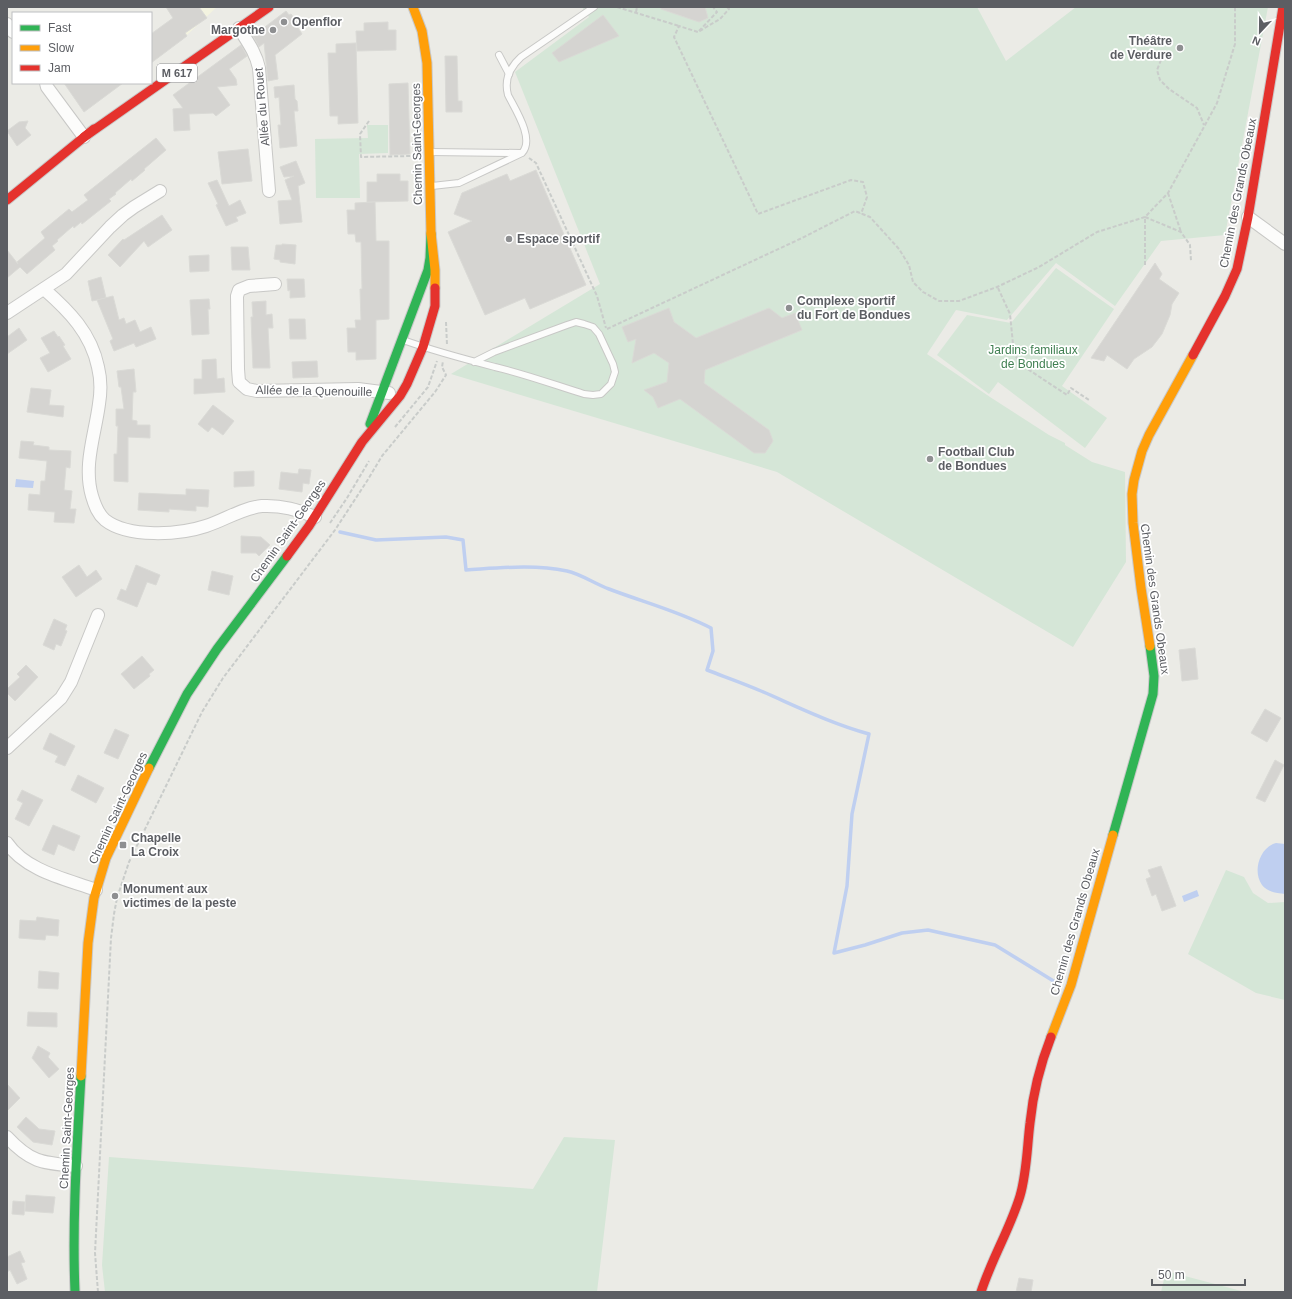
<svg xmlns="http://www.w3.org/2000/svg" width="1292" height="1299" font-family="Helvetica,sans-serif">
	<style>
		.commercial { fill: #f3f3e0 }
		.green { fill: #d5e6d7 }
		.water { fill: #bfcff0 }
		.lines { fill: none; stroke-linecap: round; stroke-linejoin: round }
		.stream { stroke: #bfcff0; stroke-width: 3.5 }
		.building { fill: #d5d4d1; stroke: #dadad6 }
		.lane-casing { stroke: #c8c8c6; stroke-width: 8 }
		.street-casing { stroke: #c8c8c6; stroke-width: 14 }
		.fast-casing { stroke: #c9c9c9; stroke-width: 11 }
		.slow-casing { stroke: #c9c9c9; stroke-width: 11 }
		.jam-casing { stroke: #c9c9c9; stroke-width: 11 }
		.path { stroke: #c9ccca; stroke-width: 2; stroke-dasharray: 4 2; stroke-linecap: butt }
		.lane { stroke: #fcfcfb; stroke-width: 6 }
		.street { stroke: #fcfcfb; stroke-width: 12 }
		.fast { stroke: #30b455; stroke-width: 9 }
		.slow { stroke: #ff9f0a; stroke-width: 9 }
		.jam { stroke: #e5322d; stroke-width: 9 }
		.poi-dot { fill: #8e8f91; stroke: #fff; stroke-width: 1.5 }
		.labels { text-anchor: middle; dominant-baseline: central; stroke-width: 3.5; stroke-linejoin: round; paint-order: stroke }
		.shield { fill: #fff; stroke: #8d8e92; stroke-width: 1 }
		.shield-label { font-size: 11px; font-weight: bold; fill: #5c5e63 }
		.poi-label { font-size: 12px; font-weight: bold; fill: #5c5e63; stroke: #fff; text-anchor: start }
		.street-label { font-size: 12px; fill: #5c5e63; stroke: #fff }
		.park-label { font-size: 12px; fill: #3f7f51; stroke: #fff }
	</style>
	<rect width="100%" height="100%" fill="#ebebe6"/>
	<path class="commercial" d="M168 7H217L187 35Z"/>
	<g class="green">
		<path d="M582 7H977L1006 61 1076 7H1268L1225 235 1161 241 1115 306 1056 263 1007 320 956 310 927 354 990 397 1049 435 1065 443V445L1092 462 1125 472 1126 562 1073 647 777 472 451 374 600 284 515 72 589 17Z"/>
		<path d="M367 125H388V153L359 154 360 198H316L315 139 368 138Z"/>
		<path d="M1056 268 1114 309 1062 386 1107 418 1085 448 998 382 989 394 937 355 967 315 1011 323Z"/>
		<path d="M1226 870 1244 877 1253 893 1268 903 1285 902V1000L1256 993 1188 954Z"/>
		<path d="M564 1137 615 1140 597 1292H105L102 1265 109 1157 533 1189Z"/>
		<path d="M1166 1271 1245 1292H1161Z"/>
	</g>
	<g class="water">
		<path d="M16 479 34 481 33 488 15 487Z"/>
		<path d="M1276 843 1285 844V894C1277 893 1267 892 1262 885 1252 871 1260 847 1276 843Z"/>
		<path d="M1197 890 1199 896 1184 902 1182 896Z"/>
	</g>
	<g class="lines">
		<path class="stream" d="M340 532 376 540 446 537 463 540 466 570C499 568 534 564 567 571 581 574 595 584 609 589 643 602 678 611 711 628L713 651 707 670C725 677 743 683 761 691 798 707 830 723 869 734L852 814 847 886 834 953 865 945 902 933 928 930 995 945 1060 985"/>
	</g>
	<g class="building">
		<path d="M166 7H199L207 18 185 33 187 36 151 63V34L173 18Z"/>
		<path d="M661 7H705L708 18 699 22 661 9Z"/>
		<path d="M286 11 289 15 291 14 297 22 295 23 302 34 275 55 278 79 268 81 264 43 259 47 253 36Z"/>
		<path d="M603 15 619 36 559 62 552 53Z"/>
		<path d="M388 22V30H396V50L357 51 356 31H364V23Z"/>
		<path d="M356 43 358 123 338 124V116H330L328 53H336V44Z"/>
		<path d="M241 45 247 56 229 69 236 79 237 85 217 87 230 105 216 116 213 113 189 114 190 130 174 131 173 109 183 108 173 95Z"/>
		<path d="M445 56H457L458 101H462V112H446Z"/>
		<path d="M64 83H123L84 112Z"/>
		<path d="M408 83 410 154 390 155 389 84Z"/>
		<path d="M294 85 295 99 297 101 298 111H294L297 146 280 148 278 125H281L279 97 275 98 274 87Z"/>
		<path d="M28 121 25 128 31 135 17 146 7 131 19 122Z"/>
		<path d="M156 138 166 150 144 169 145 170 132 181 131 179 115 193 116 194 109 199 111 201 82 224 81 222 74 228 73 226 57 240 58 241 52 246 55 250 27 274 20 267 7 278V250L18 264 17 262 45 238 41 232 69 209 72 212 88 200 84 195Z"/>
		<path d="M248 149 252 181 222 184 218 152Z"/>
		<path d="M296 161 305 183 298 186 302 222 280 224 278 201 292 200 285 180 294 176 284 177 280 167Z"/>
		<path d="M536 170 586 285 530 309 525 298 485 315 448 232 472 221 454 214 462 193 507 174 510 181Z"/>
		<path d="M377 174H400V181H408V201L367 202V182H377Z"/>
		<path d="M217 180 229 206 240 200 246 213 236 217 238 221 226 226 216 205 218 204 208 183Z"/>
		<path d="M375 202 376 241H389V319L376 320V359L356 360V352H348L347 328H356L355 320H361L360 289H362L361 242H356L355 234H348L347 210H355V203Z"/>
		<path d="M162 215 172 230 148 247 144 241 120 267 108 255 123 239 124 240Z"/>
		<path d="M282 244 296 245 295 264 280 262V260L274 259 276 245H282Z"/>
		<path d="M231 247H248L250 270H232Z"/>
		<path d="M209 255V271L190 272 189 256Z"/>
		<path d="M1155 263 1162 274 1159 279 1179 293 1172 304 1170 315 1162 334 1152 347 1134 359 1127 369 1107 355 1104 361 1091 358Z"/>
		<path d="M101 277 106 298 92 301 88 281Z"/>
		<path d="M287 279H304L305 297 290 298V290L288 291Z"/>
		<path d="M113 296 119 320 124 318 126 324 135 320 140 332 151 327 156 339 136 347 134 343 114 351 110 341 113 339 97 300Z"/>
		<path d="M209 299 210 309H208L209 334 192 335 190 300Z"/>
		<path d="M266 301V315L272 314 273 328H268L270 368H253L251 317H253L252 302Z"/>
		<path d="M669 308 674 322 696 338 769 308 782 318 795 313 802 330 705 370 704 383 769 430 773 441 765 453H754L680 399 658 408 653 397 644 390 667 382 669 363 654 353 632 363 636 339 628 342 622 327Z"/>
		<path d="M289 319H305L306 339H290Z"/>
		<path d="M19 328 27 340 7 354V337Z"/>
		<path d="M54 331 58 337 59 336 65 345 63 346 71 359 48 372 40 358 50 353 41 338Z"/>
		<path d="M216 359 217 379 224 378 225 392 194 394V379H202V360Z"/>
		<path d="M317 361 318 377 293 378 292 362Z"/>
		<path d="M134 369 136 392H133L132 420 137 421V425H150V438L128 437V482L114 481V454H117L118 426H116V409H124L121 387H119L117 371Z"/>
		<path d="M31 388 51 390 49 405 64 406 63 417 27 412Z"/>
		<path d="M213 405 234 421 223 435 212 427 208 432 198 424Z"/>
		<path d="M21 441 34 442 33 445 49 447V450L71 451 70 468 66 467 64 490 72 491 70 509H76L74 523 54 522 55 512 28 510 29 494 40 495 41 481H45L47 461 19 458Z"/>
		<path d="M299 469 311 470 309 484 303 483 302 492 279 489 281 472 298 474Z"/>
		<path d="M254 471V486L234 487V472Z"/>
		<path d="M186 489 209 490 208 507 196 506V511L169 509V512L138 510 139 493 186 495Z"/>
		<path d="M241 536 261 537 270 545 259 556 256 553H241Z"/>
		<path d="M79 565 87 577 96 570 102 579 76 597 62 577Z"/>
		<path d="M136 565 160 575 156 585 147 582 137 607 117 599 121 589 126 591Z"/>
		<path d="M212 571 233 576 229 595 208 590Z"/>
		<path d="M54 619 67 625 65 630 67 631 61 646 56 644 54 650 43 645Z"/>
		<path d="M1195 648 1198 679 1182 681 1179 650Z"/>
		<path d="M142 656 154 670 149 674 150 676 134 689 121 674Z"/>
		<path d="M26 665 38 677 15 701 7 693V689L20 677 17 674Z"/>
		<path d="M1265 709 1281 718 1267 742 1251 733Z"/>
		<path d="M115 729 129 735 118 759 104 753Z"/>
		<path d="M50 733 75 746 65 766 55 762 58 756 43 749Z"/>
		<path d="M1275 760 1284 765 1265 802 1256 798Z"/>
		<path d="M78 775 104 788 96 803 71 790Z"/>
		<path d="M22 790 43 800 29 826 15 819 23 803 17 800Z"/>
		<path d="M53 825 80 836 74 851 58 844 54 855 42 850Z"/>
		<path d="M1161 866 1176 906 1162 911 1156 894 1152 896 1146 879 1151 877 1148 870Z"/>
		<path d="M37 917 59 920 58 936 46 935 45 940 19 938 20 920 36 921Z"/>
		<path d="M39 971 59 973 58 989 38 988Z"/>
		<path d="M28 1012 57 1013V1027L27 1026Z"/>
		<path d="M38 1046 50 1053 48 1057 59 1069 49 1078 32 1058Z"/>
		<path d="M7 1084 20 1098 7 1111Z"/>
		<path d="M26 1117 39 1129 55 1131 52 1145 33 1142 17 1127Z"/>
		<path d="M26 1195 55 1197 53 1213 25 1211Z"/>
		<path d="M13 1201 25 1202 24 1215 12 1214Z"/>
		<path d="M20 1251 25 1262 21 1263 27 1279 17 1284 10 1270 7 1272V1257Z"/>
		<path d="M1019 1278 1033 1280 1031 1292H1016Z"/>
	</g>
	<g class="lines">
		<g class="lane-casing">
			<g id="lane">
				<path d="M499 55 509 74"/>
				<path d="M430 152 521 153"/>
				<path d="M432 186 459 183 522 153C535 139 515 109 508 95 504 80 510 67 521 57L594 7"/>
				<path d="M403 340C434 351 464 359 495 367 525 374 555 385 584 394L593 395 601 394 611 384 615 372 613 364 599 334 593 327 584 324 576 322 567 325 494 352 474 362"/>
			</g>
		</g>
		<g class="street-casing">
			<g id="street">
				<path d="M7 24 13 32"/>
				<path d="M239 28C247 41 256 53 259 68L269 191"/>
				<path d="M46 83 47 87 84 137"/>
				<path d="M1248 217 1285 244"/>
				<path d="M275 284 249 286 239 290 237 296 238 369 239 382 247 389 257 391 358 389 389 393"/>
				<path d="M44 289C69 311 91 333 98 367 101 379 101 392 99 404 95 435 83 465 92 496 95 506 98 514 105 520 128 538 179 535 206 526 225 520 242 508 262 506 282 505 298 510 315 517"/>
				<path d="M7 313 66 274 110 227 123 215 134 207 160 191"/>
				<path d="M7 748 61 698 71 682 98 615"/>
				<path d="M7 843C26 871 66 879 96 890"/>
				<path d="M7 1137C31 1163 43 1163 76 1166"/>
			</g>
		</g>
		<g class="fast-casing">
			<g id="fast">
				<path d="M370 424 428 270 430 258 431 234"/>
				<path d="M149 768 187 694 217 649 287 556"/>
				<path d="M1113 835 1153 694 1154 676 1150 646"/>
				<path d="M75 1292C72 1220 77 1148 81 1076"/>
			</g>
		</g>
		<g class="slow-casing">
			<g id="slow">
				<path d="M413 7 422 31 427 63 431 234"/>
				<path d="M431 233 435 270V288"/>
				<path d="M1150 646 1141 588 1133 523 1132 494 1134 480 1142 451 1149 435 1193 355"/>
				<path d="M1051 1037 1071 985 1113 835"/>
				<path d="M81 1076 88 943 94 898 106 858 149 768"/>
			</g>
		</g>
		<g class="jam-casing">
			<g id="jam">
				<path d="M84 137 269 7"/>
				<path d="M7 200 94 129"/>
				<path d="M1193 355 1225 296 1237 269 1248 217 1283 7"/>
				<path d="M287 556 309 526 362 442 400 396 407 384 423 347 435 306V288"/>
				<path d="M981 1292C992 1258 1010 1229 1020 1196 1027 1172 1027 1147 1030 1123 1033 1093 1040 1065 1051 1037"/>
			</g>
		</g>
		<g class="path">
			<path d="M617 7 679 26"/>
			<path d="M727 7 729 9 720 19 698 32 679 26 674 37 758 214 851 180 863 182 867 197 861 214"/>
			<path d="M636 12 637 7"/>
			<path d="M699 31 717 12 713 7"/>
			<path d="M1161 60 1157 70 1160 80 1169 89 1197 108 1204 125"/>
			<path d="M369 121 360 134 361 157 411 156 415 157"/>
			<path d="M529 158 536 163 597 296 606 328"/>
			<path d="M1168 193 1181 232"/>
			<path d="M1145 265V217L1181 232 1190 245 1191 261"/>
			<path d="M998 288 1010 314 1014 354 1023 366 1067 395 1071 388 1089 400"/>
			<path d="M446 322 447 345"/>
			<path d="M607 329 802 238 855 211 870 217 899 249 909 265 913 282 923 292 939 301H959L997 287 1039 267 1097 232 1145 217 1168 193 1217 103 1235 44V7"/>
			<path d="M395 427 428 387 437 361"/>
			<path d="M330 523 347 498 369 461"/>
			<path d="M98 1292 95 1253 111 938 114 914 117 898 129 862 202 712 223 678 335 530 367 481 382 456 435 392 446 375 442 367 443 361"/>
		</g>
		<use href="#lane" class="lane"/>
		<use href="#street" class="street"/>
		<use href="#fast" class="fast"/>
		<use href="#slow" class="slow"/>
		<use href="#jam" class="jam"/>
	</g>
	<g class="poi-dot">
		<circle cx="284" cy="22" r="4"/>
		<circle cx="273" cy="30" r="4"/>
		<circle cx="1180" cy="48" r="4"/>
		<circle cx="509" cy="239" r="4"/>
		<circle cx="789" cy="308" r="4"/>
		<circle cx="930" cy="459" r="4"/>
		<rect x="119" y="841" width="8" height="8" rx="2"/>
		<circle cx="115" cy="896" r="4"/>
	</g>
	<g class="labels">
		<rect class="shield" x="157" y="64" width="40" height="18" rx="3"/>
		<g class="shield-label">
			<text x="177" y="73">M 617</text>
		</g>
		<g class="poi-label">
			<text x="292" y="22">Openflor</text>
			<text x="265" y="30" text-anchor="end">Margothe</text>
			<text x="1172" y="41" text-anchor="end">Théâtre<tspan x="1172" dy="14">de Verdure</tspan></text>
			<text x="517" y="239">Espace sportif</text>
			<text x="797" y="301">Complexe sportif<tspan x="797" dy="14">du Fort de Bondues</tspan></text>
			<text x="938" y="452">Football Club<tspan x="938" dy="14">de Bondues</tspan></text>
			<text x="131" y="838">Chapelle<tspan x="131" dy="14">La Croix</tspan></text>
			<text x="123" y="889">Monument aux<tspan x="123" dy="14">victimes de la peste</tspan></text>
		</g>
		<g class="street-label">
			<text transform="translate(262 107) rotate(-95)">Allée du Rouet</text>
			<text transform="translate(417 144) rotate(-91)">Chemin Saint-Georges</text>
			<text transform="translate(1238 193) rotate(-79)">Chemin des Grands Obeaux</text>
			<text transform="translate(314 391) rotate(1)">Allée de la Quenouille</text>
			<text transform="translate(288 531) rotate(-55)">Chemin Saint-Georges</text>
			<text transform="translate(1155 599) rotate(82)">Chemin des Grands Obeaux</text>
			<text transform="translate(118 808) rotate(-65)">Chemin Saint-Georges</text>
			<text transform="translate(1075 922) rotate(-74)">Chemin des Grands Obeaux</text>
			<text transform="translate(67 1128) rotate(-87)">Chemin Saint-Georges</text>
		</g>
		<g class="park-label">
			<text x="1033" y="350">Jardins familiaux<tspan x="1033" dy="14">de Bondues</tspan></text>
		</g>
	</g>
	<rect width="1292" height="1299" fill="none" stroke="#5c5e63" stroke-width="16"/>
	<rect x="12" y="12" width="140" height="72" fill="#ffffff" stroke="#bebfc1"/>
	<rect x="20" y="25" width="20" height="6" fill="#30b455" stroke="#bebfc1"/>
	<text x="48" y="32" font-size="12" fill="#5c5e63">Fast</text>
	<rect x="20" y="45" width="20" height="6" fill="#ff9f0a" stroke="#bebfc1"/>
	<text x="48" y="52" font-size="12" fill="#5c5e63">Slow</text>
	<rect x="20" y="65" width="20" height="6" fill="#e5322d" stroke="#bebfc1"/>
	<text x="48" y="72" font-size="12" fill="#5c5e63">Jam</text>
	<g transform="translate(1260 32) rotate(202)" stroke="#ffffff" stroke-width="3" paint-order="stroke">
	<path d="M0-3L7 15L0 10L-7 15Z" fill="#5c5e63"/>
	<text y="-6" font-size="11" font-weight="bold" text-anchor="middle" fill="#5c5e63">N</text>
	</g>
	<path d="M1152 1279v6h93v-6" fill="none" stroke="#5c5e63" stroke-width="2"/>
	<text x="1158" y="1279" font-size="12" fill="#5c5e63" stroke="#ffffff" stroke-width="3" paint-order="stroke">50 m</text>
</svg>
